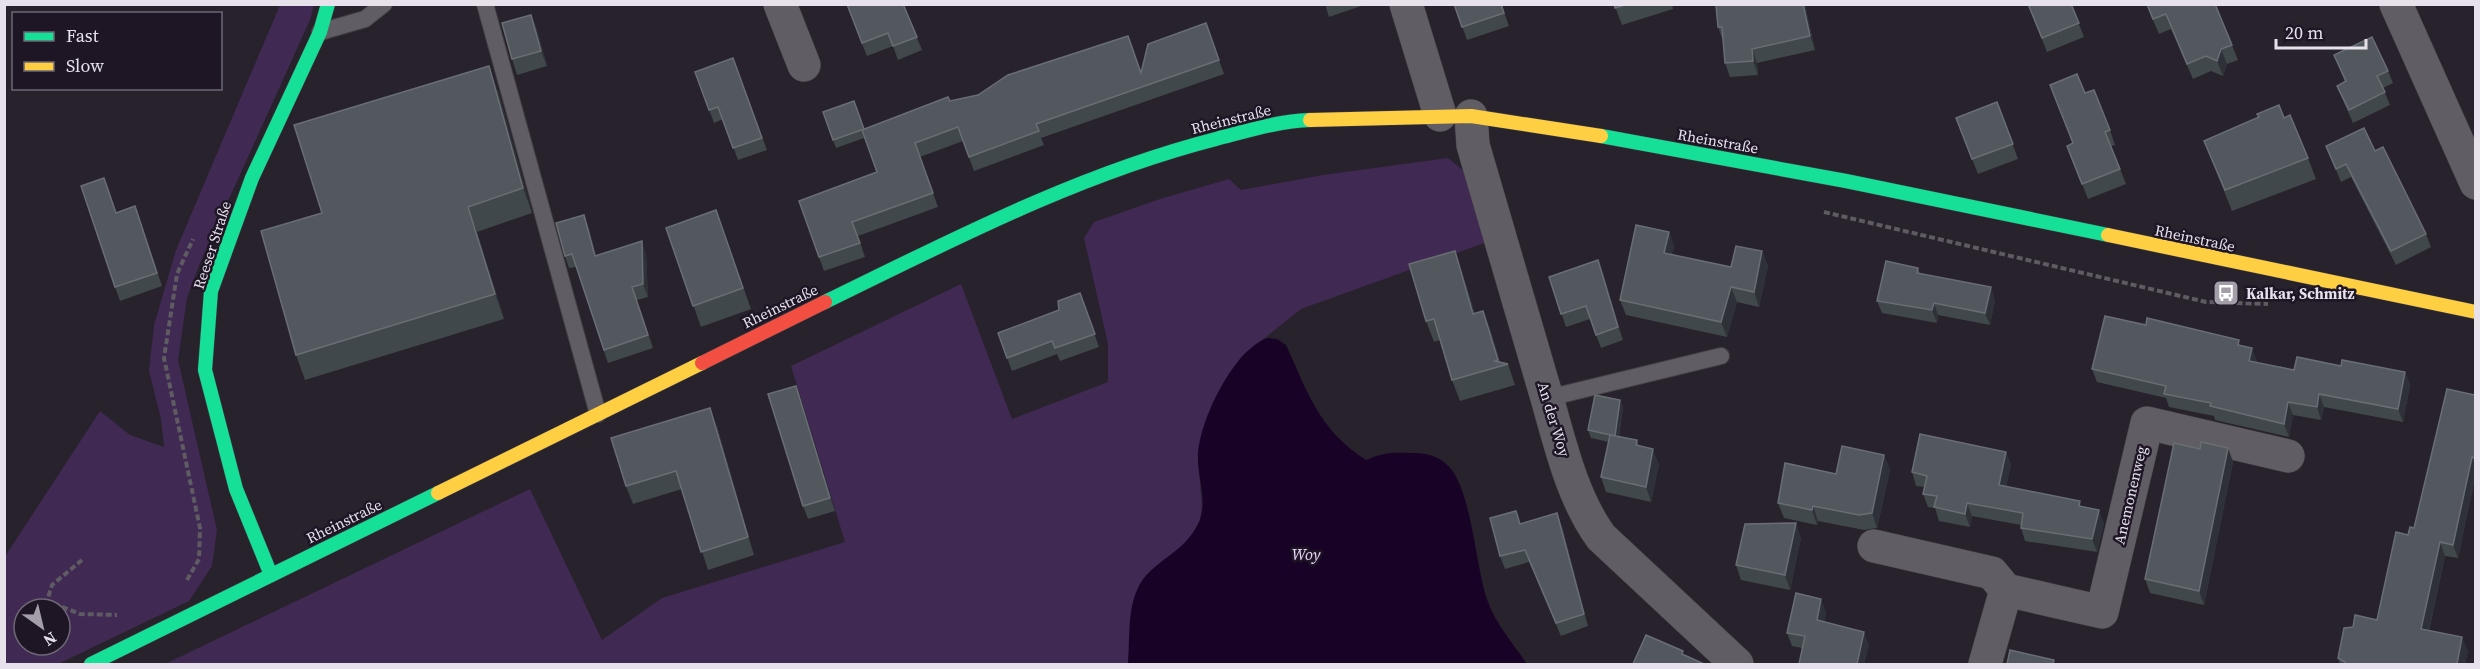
<svg xmlns="http://www.w3.org/2000/svg" width="2480" height="669" font-family="'Source Serif 4',serif">
	<style>
		.green { fill: #402952; fill-rule: evenodd }
		.water { fill: #180327 }
		.lines { fill: none; stroke-linecap: round; stroke-linejoin: round }
		.lane-casing { stroke: #433f46; stroke-width: 18 }
		.street-casing { stroke: #433f46; stroke-width: 34 }
		.fast-casing { stroke: #433f46; stroke-width: 15 }
		.slow-casing { stroke: #433f46; stroke-width: 15 }
		.jam-casing { stroke: #433f46; stroke-width: 15 }
		.path { stroke: #5e5b62; stroke-width: 4; stroke-dasharray: 6 3; stroke-linecap: butt }
		.lane { stroke: #615d64; stroke-width: 16 }
		.street { stroke: #615d64; stroke-width: 33 }
		.fast { stroke: #16e098; stroke-width: 14 }
		.slow { stroke: #ffcf43; stroke-width: 14 }
		.jam { stroke: #f24e42; stroke-width: 14 }
		.wall { fill: #40484c }
		.shaded-wall { fill: #2e3238 }
		.building { fill: #52585d; stroke: #696e74; stroke-width: 1.5 }
		.labels { text-anchor: middle; dominant-baseline: central; stroke-width: 5; stroke-linejoin: round; paint-order: stroke }
		.street-label { font-size: 15px; fill: #e7e1ec; stroke: #1e1625 }
		.poi-label { font-size: 15px; font-weight: bold; fill: #e7e1ec; stroke: #1e1625; text-anchor: start }
		.water-label { font-size: 16px; font-style: italic; fill: #ecd8fe; stroke: #1e1625 }
	</style>
	<rect width="100%" height="100%" fill="#27222c"/>
	<g class="green">
		<path d="M280 5H314L310 20 200 263 187 298 178 360 217 530 212 566 189 601 58 664H5L4 558 100 411 130 435 164 447 161 419 149 371 154 325 176 250ZM24 609H60V645H24Z"/>
		<path d="M1448 158 1470 176 1490 241 1301 309 1241 357 1212 405 1198 460 1202 506 1200 520 1187 543 1151 571 1132 606 1128 664H165L530 489 602 640 662 598 845 542 791 366 961 284 1012 419 1108 382V344L1084 238 1094 222 1160 199 1229 179 1241 190 1323 175Z"/>
	</g>
	<path class="water" d="M1268 338 1277 339 1286 345C1308 393 1319 430 1366 460 1381 453 1394 452 1410 453 1424 453 1434 454 1445 463 1472 483 1475 568 1488 602 1496 624 1514 645 1527 664H1128C1130 641 1127 610 1138 588 1150 561 1184 555 1199 522 1208 502 1198 479 1198 459 1197 424 1234 348 1268 338Z"/>
	<g class="lines">
		<g class="lane-casing">
			<g id="lane">
				<path d="M485 4 598 414"/>
				<path d="M320 32 365 19 384 4"/>
				<path d="M1548 398 1721 356"/>
			</g>
		</g>
		<g class="street-casing">
			<g id="street">
				<path d="M780 4 804 65"/>
				<path d="M1406 4 1440 115"/>
				<path d="M2396 4 2476 183"/>
				<path d="M1471 116 1473 145C1496 223 1519 302 1542 381 1558 433 1569 493 1601 537L1737 664"/>
				<path d="M1874 546 1992 573 2006 590"/>
				<path d="M1985 664 2006 590 2102 612 2147 423 2288 456"/>
			</g>
		</g>
		<g class="fast-casing">
			<g id="fast">
				<path d="M1601 136 1846 181 2108 235"/>
				<path d="M825 302C952 240 1079 174 1216 139 1247 131 1278 121 1310 120"/>
				<path d="M271 575 236 489 205 370 211 291 252 178 320 32 328 4"/>
				<path d="M91 664 438 493"/>
			</g>
		</g>
		<g class="slow-casing">
			<g id="slow">
				<path d="M1310 120 1471 116 1601 136"/>
				<path d="M2108 235 2476 312"/>
				<path d="M438 493 702 363"/>
			</g>
		</g>
		<g class="jam-casing">
			<path id="jam" d="M702 363 825 302"/>
		</g>
		<g class="path">
			<path d="M1824 212 2206 302 2268 304"/>
			<path d="M82 560 52 585 47 601 80 614 117 615"/>
			<path d="M187 580 199 559 200 528 164 358 177 274 193 239"/>
		</g>
		<use href="#lane" class="lane"/>
		<use href="#street" class="street"/>
		<use href="#fast" class="fast"/>
		<use href="#slow" class="slow"/>
		<use href="#jam" class="jam"/>
	</g>
	<g class="wall">
		<path d="M846 4H903L922 50 898 60 893 46 867 56Z"/>
		<path d="M1325 4H1367L1329 17Z"/>
		<path d="M1454 4H1501L1509 26 1467 40Z"/>
		<path d="M1614 4H1672L1673 9 1622 25Z"/>
		<path d="M1718 4H1805L1815 50 1757 63 1758 75 1730 77 1725 63 1723 41 1718 27Z"/>
		<path d="M2028 4H2071L2084 37 2047 52Z"/>
		<path d="M2146 4H2215L2238 60 2227 64 2223 76 2211 71 2193 79 2171 29 2159 34Z"/>
		<path d="M531 15 537 30 547 66 517 75 512 59Z"/>
		<path d="M1206 23 1224 74 1041 138 1044 145 974 171 963 141 920 157 938 207 858 236 865 257 824 271 799 201 877 172 864 138 836 148 823 112 864 129 950 101 1141 73Z"/>
		<path d="M2334 55 2388 71 2393 83 2383 88 2390 105 2353 123 2342 98 2337 86 2345 82Z"/>
		<path d="M733 58 767 150 738 160 723 119 714 123 695 72Z"/>
		<path d="M498 91 532 213 477 232 504 319 305 380 296 355 322 213Z"/>
		<path d="M2085 93 2110 130 2115 145 2111 146 2126 184 2088 199 2067 146 2073 143Z"/>
		<path d="M1997 102 2018 159 1978 174 1956 118Z"/>
		<path d="M2284 118 2308 158 2316 179 2232 211 2204 141Z"/>
		<path d="M2326 146 2375 151 2426 234 2431 247 2396 265 2351 177 2341 182Z"/>
		<path d="M135 206 162 286 120 301 115 287 116 213Z"/>
		<path d="M716 210 751 309 701 327 666 228Z"/>
		<path d="M584 215 596 256 646 254 648 297 637 300 653 348 608 363 576 267 569 268 565 256Z"/>
		<path d="M1669 232 1674 247 1672 255 1731 267 1762 251 1768 266 1759 307 1737 302 1727 337 1626 315 1620 300Z"/>
		<path d="M1918 268 1920 274 1995 300 1990 325 1938 315 1937 323 1882 313 1877 301Z"/>
		<path d="M1462 272 1475 314 1483 311 1491 332 1500 362 1508 364 1515 385 1460 401 1452 380 1440 340 1434 342 1426 321Z"/>
		<path d="M1603 273 1623 340 1601 348 1590 319 1566 327 1549 277Z"/>
		<path d="M1080 293 1099 347 1060 361 1057 354 1012 371 998 333 1059 310Z"/>
		<path d="M2146 325 2241 345 2257 361 2256 362 2294 370 2341 366 2405 372 2410 385 2403 422 2324 407 2321 420 2293 415 2289 437 2215 420 2214 416 2169 407 2166 398 2097 382 2092 369Z"/>
		<path d="M2475 395V478L2458 558 2445 556 2429 631 2468 651 2465 664H2340L2338 658 2353 627 2377 620 2408 535 2414 528Z"/>
		<path d="M800 399 835 511 808 519 803 506Z"/>
		<path d="M1620 400 1623 408 1619 436 1637 440 1639 446 1659 464 1651 502 1606 492 1601 477 1609 442 1591 438 1588 430Z"/>
		<path d="M717 426 754 555 708 570 682 489 633 504 626 486Z"/>
		<path d="M2228 448 2233 462 2204 605 2150 593 2145 579 2200 449Z"/>
		<path d="M2006 452 2011 465 2006 486 2082 506 2104 523 2097 552 2025 541 2021 528V525L1972 516 1970 527 1939 521 1935 508 1928 507 1923 494 1925 487 1916 486 1912 472Z"/>
		<path d="M1884 455 1890 470 1877 528 1864 530 1818 521 1817 525 1784 518 1778 503 1836 474Z"/>
		<path d="M1521 523 1562 526 1588 626 1561 636 1529 562 1505 569 1500 556Z"/>
		<path d="M1801 538 1790 590 1741 580 1736 565Z"/>
		<path d="M1826 612 1824 622 1869 645 1864 664H1799L1802 648 1792 646 1787 633Z"/>
	</g>
	<g class="shaded-wall">
		<path d="M1803 4 1805 5 1815 50 1810 36Z"/>
		<path d="M531 15 537 30 547 66 541 51Z"/>
		<path d="M1752 49 1757 63 1758 75 1753 61Z"/>
		<path d="M2221 49 2227 64 2223 76 2217 61Z"/>
		<path d="M489 66 498 91 532 213 523 188Z"/>
		<path d="M468 207 477 232 504 319 495 294Z"/>
		<path d="M584 215 589 228 600 269 595 256Z"/>
		<path d="M1669 232 1674 247 1669 268 1664 253Z"/>
		<path d="M642 241 646 254 648 297 643 284Z"/>
		<path d="M1455 251 1462 272 1481 335 1473 314Z"/>
		<path d="M1762 251 1768 266 1759 307 1754 292Z"/>
		<path d="M1598 260 1603 273 1623 340 1618 327Z"/>
		<path d="M1731 287 1737 302 1727 337 1721 322Z"/>
		<path d="M1991 287 1995 300 1990 325 1985 313Z"/>
		<path d="M1934 303 1938 315 1937 323 1932 310Z"/>
		<path d="M1483 311 1491 332 1501 366H1500L1498 360Z"/>
		<path d="M2252 348 2257 361 2254 374 2249 361Z"/>
		<path d="M2405 372 2410 385 2403 422 2398 409Z"/>
		<path d="M796 386 800 399 835 511 830 498Z"/>
		<path d="M2319 394 2324 407 2321 420 2317 407Z"/>
		<path d="M1620 400 1623 408 1617 444 1615 436Z"/>
		<path d="M2288 402 2293 415 2289 437 2284 424Z"/>
		<path d="M710 408 717 426 754 555 748 537Z"/>
		<path d="M2228 448 2233 462 2204 605 2199 591Z"/>
		<path d="M1653 449 1659 464 1651 502 1646 487Z"/>
		<path d="M2006 452 2011 465 2004 498 1999 485Z"/>
		<path d="M1884 455 1890 470 1877 528 1872 513Z"/>
		<path d="M2472 457 2475 466V478L2458 558 2453 545Z"/>
		<path d="M1967 503 1972 516 1970 527 1965 514Z"/>
		<path d="M1813 506 1818 521 1817 525 1812 510Z"/>
		<path d="M2099 510 2104 523 2097 552 2092 539Z"/>
		<path d="M1557 513 1562 526 1588 626 1584 614Z"/>
		<path d="M1796 523 1801 538 1790 590 1785 575Z"/>
		<path d="M2440 542 2445 556 2426 643 2421 629Z"/>
		<path d="M1821 599 1826 612 1822 633 1817 620Z"/>
		<path d="M1864 632 1869 645 1864 664H1857Z"/>
		<path d="M2462 637 2468 651 2465 664H2457Z"/>
	</g>
	<g class="building">
		<path d="M847 4H903L917 37 893 46 888 33 862 43Z"/>
		<path d="M1454 4H1501L1504 13 1462 27Z"/>
		<path d="M1614 4H1628L1615 8Z"/>
		<path d="M1718 4H1803L1810 36 1752 49 1753 61 1725 63 1722 27H1718L1716 5Z"/>
		<path d="M2028 4H2071L2079 23 2042 38Z"/>
		<path d="M2147 4H2215L2232 45 2221 49 2217 61 2206 56 2187 64 2166 14 2153 19Z"/>
		<path d="M531 15 541 51 512 59 502 23Z"/>
		<path d="M1206 23 1219 60 1036 124 1039 131 969 157 958 127 915 143 933 193 852 222 860 243 819 257 799 201 877 172 862 130 948 97 950 101 978 95 1008 75 1128 36 1141 73 1148 44Z"/>
		<path d="M2372 37 2388 71 2377 76 2385 92 2349 110 2337 86 2346 81 2334 55Z"/>
		<path d="M733 58 762 138 733 148 718 107 709 110 695 72Z"/>
		<path d="M489 66 523 188 468 207 495 294 296 355 261 231 322 213 294 125Z"/>
		<path d="M2077 74 2085 93 2094 90 2110 130 2105 132 2120 169 2082 184 2067 146 2073 143 2050 85Z"/>
		<path d="M854 101 864 129 833 140 823 112Z"/>
		<path d="M1997 102 2013 144 1972 159 1956 118Z"/>
		<path d="M2279 105 2284 118 2290 115 2308 158 2225 190 2204 141 2259 117 2257 114Z"/>
		<path d="M2364 128 2375 151 2383 147 2426 234 2391 251 2346 164 2336 169 2326 146Z"/>
		<path d="M104 178 116 213 135 206 157 273 115 287 81 186Z"/>
		<path d="M716 210 743 288 693 306 666 228Z"/>
		<path d="M584 215 595 256 642 241 643 284 632 287 648 335 604 350 572 254 565 256 556 223Z"/>
		<path d="M1636 225 1669 232 1664 253 1731 267 1736 246 1762 251 1754 292 1731 287 1721 322 1620 300Z"/>
		<path d="M1455 251 1473 314 1483 311 1498 360 1495 361 1508 364 1452 380 1434 319 1426 321 1409 264Z"/>
		<path d="M1598 260 1618 327 1596 335 1586 306 1561 314 1549 277Z"/>
		<path d="M1886 261 1918 268 1917 273 1991 287 1985 313 1934 303 1932 310 1877 301Z"/>
		<path d="M1080 293 1095 334 1055 348 1052 341 1007 358 998 333 1059 310 1058 301Z"/>
		<path d="M2105 316 2146 325 2147 318 2239 340 2238 345 2252 348 2249 361 2294 370 2297 357 2341 366 2342 360 2405 372 2398 409 2319 394 2317 407 2288 402 2284 424 2210 406 2211 403 2164 394 2166 386 2092 369Z"/>
		<path d="M796 386 830 498 803 506 768 394Z"/>
		<path d="M2447 389 2475 395V458L2472 457 2453 545 2440 542 2421 629 2462 637 2457 664H2345V662L2338 658 2344 628 2353 627 2355 615 2377 620 2396 532 2408 535 2410 527 2414 528Z"/>
		<path d="M1595 395 1620 400 1615 436 1588 430Z"/>
		<path d="M710 408 748 537 701 552 676 471 626 486 611 438Z"/>
		<path d="M1920 434 2006 452 1999 485 2080 501 2079 506 2099 510 2092 539 2021 528 2023 513 1967 503 1965 514 1934 507 1937 496 1923 494 1927 476 1912 472Z"/>
		<path d="M1610 435 1637 440 1636 445 1653 449 1646 487 1601 477Z"/>
		<path d="M2201 442 2228 448 2199 591 2145 579 2174 443 2200 449Z"/>
		<path d="M1842 446 1884 455 1872 513 1859 515 1813 506 1812 510 1778 503 1785 463 1836 474Z"/>
		<path d="M1516 511 1520 524 1557 513 1584 614 1556 623 1525 550 1500 556 1490 518Z"/>
		<path d="M1796 523 1785 575 1736 565 1745 524Z"/>
		<path d="M1796 593 1821 599 1817 620 1864 632 1857 664H1799L1805 636 1787 633Z"/>
		<path d="M1646 635 1683 651 1682 654 1704 664H1633Z"/>
		<path d="M2010 650 2054 660 2053 664H2007Z"/>
	</g>
	<defs>
		<g id="bus-square" transform="scale(1.35)"><rect x="-9" y="-9" width="18" height="18" rx="4" fill="#a49ea9" stroke="#1e1625"/><path d="M-5-6H5V4H4V6H2V4H-2V6H-4V4H-5ZM-3.5-4V0h7V-4ZM-3.5 1.2v1.5H-2V1.2ZM2 1.2v1.5H3.5V1.2Z" fill="#fff"/></g>
	</defs>
	<g fill-rule="evenodd">
		<use href="#bus-square" x="2226" y="293"/>
	</g>
	<g class="labels">
		<g class="street-label">
			<text transform="translate(1231 119) rotate(-14)">Rheinstraße</text>
			<text transform="translate(1718 141) rotate(10)">Rheinstraße</text>
			<text transform="translate(2195 238) rotate(12)">Rheinstraße</text>
			<text transform="translate(212 245) rotate(-72)">Reeser Straße</text>
			<text transform="translate(780 306) rotate(-26)">Rheinstraße</text>
			<text transform="translate(1554 419) rotate(73)">An der Woy</text>
			<text transform="translate(2130 495) rotate(-77)">Anemonenweg</text>
			<text transform="translate(344 521) rotate(-26)">Rheinstraße</text>
		</g>
		<g class="poi-label">
			<text x="2246" y="293">Kalkar, Schmitz</text>
		</g>
		<g class="water-label">
			<text x="1306" y="554">Woy</text>
		</g>
	</g>
	<rect width="2480" height="669" fill="none" stroke="#e7e1ec" stroke-width="12"/>
	<rect x="12" y="12" width="210" height="78" fill="#1e1625" stroke="#6e6775" stroke-width="1.5"/>
	<rect x="24" y="32" width="30" height="9" fill="#16e098" stroke="#6e6775" stroke-width="1.5"/>
	<text x="66" y="42" font-size="18" fill="#e7e1ec">Fast</text>
	<rect x="24" y="62" width="30" height="9" fill="#ffcf43" stroke="#6e6775" stroke-width="1.5"/>
	<text x="66" y="72" font-size="18" fill="#e7e1ec">Slow</text>
	<g transform="translate(42 627) rotate(146)"><circle r="28" fill="#1e1625" stroke="#6e6775" stroke-width="1.5"/>
	<path d="M0-4.5L10 22L0 15L-10 22Z" fill="#a49ea9"/>
	<text y="-9" font-size="16" font-weight="bold" text-anchor="middle" fill="#e7e1ec">N</text>
	</g>
	<path d="M2276 39v9h90v-9" fill="none" stroke="#e7e1ec" stroke-width="3"/>
	<text x="2285" y="39" font-size="18" fill="#e7e1ec" stroke="#1e1625" stroke-width="4.5" paint-order="stroke">20 m</text>
</svg>
